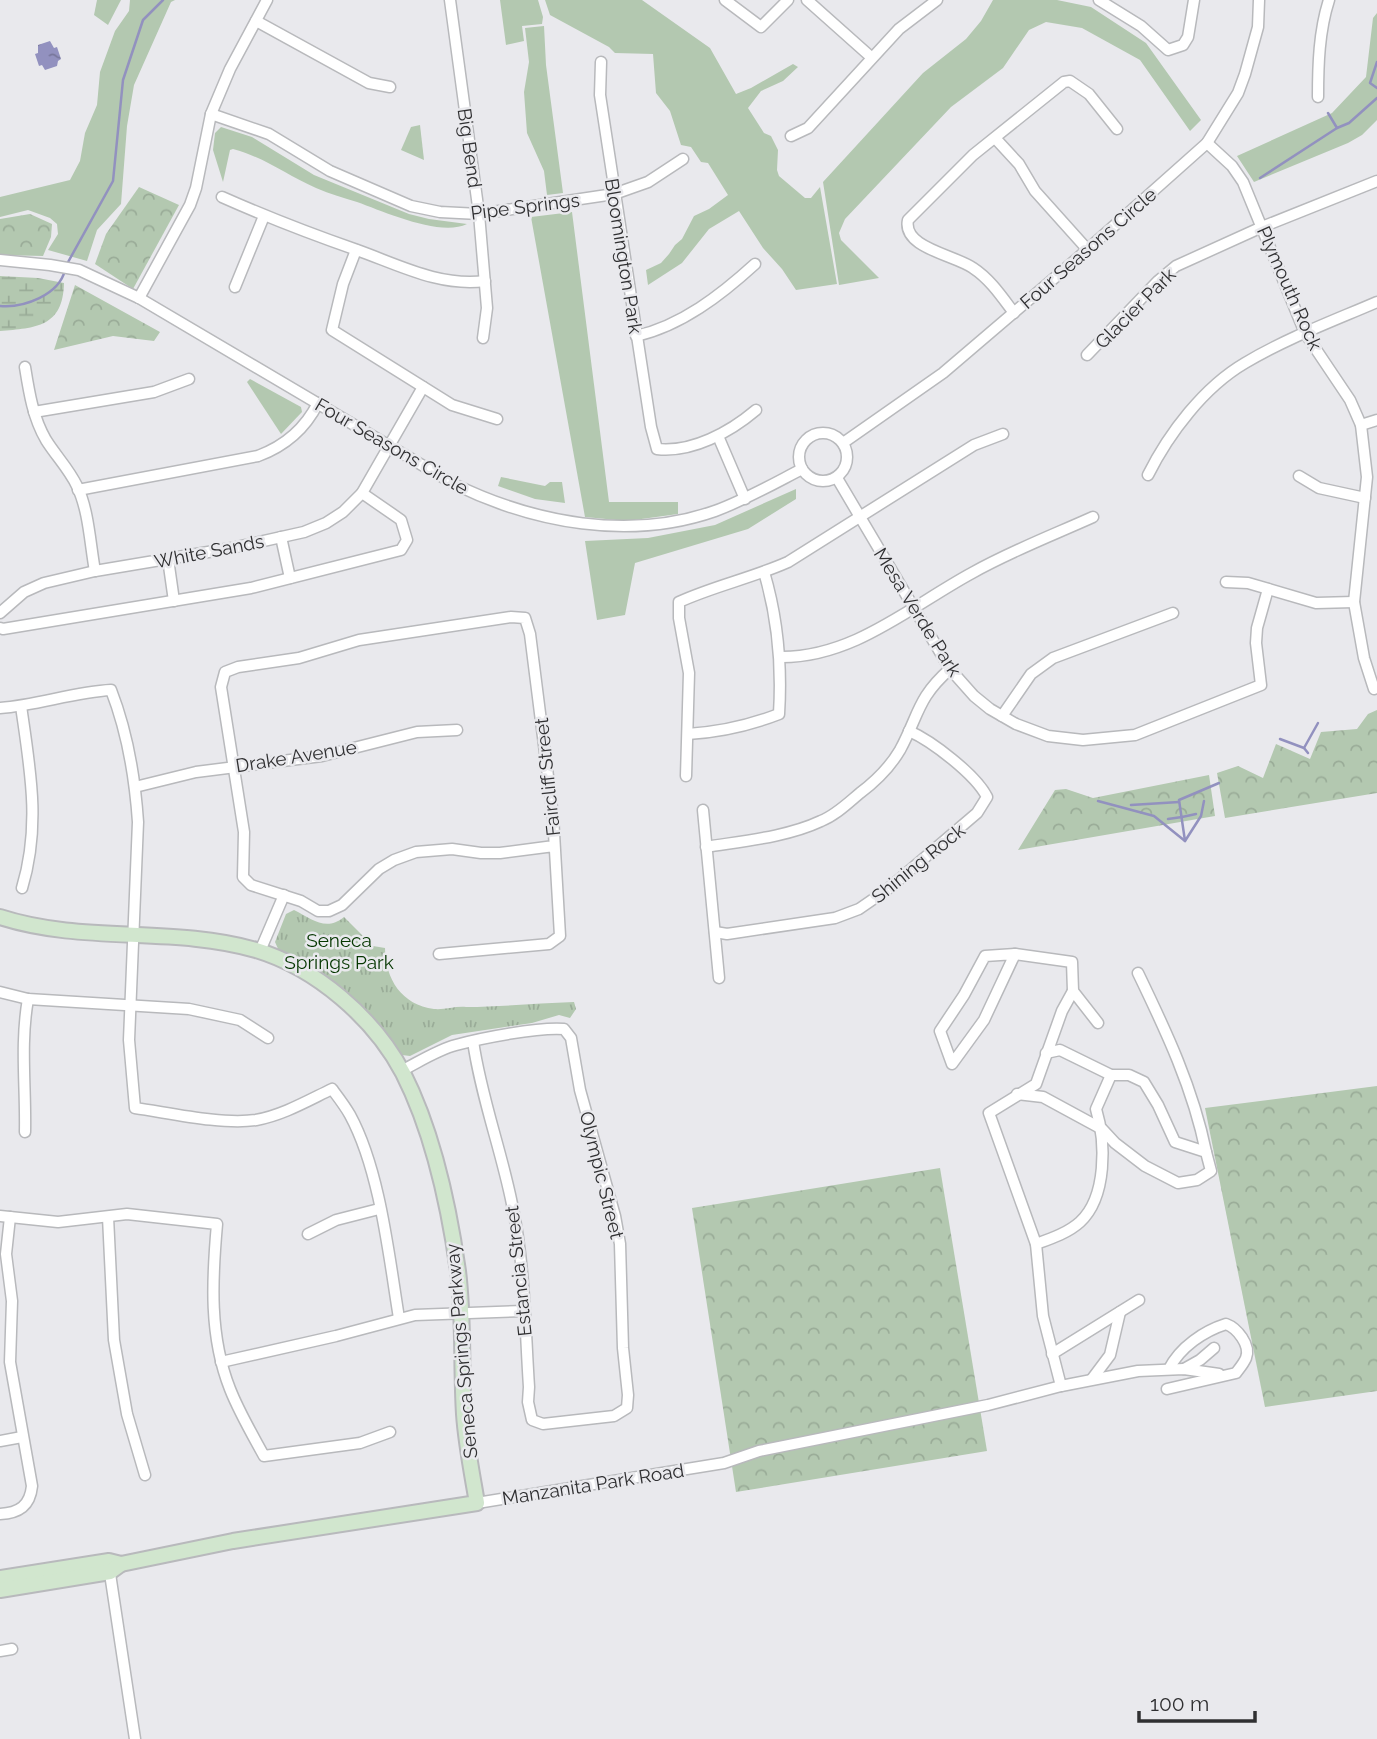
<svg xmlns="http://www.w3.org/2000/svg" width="1377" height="1739" font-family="Raleway,sans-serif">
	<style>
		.green { fill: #b3c8b0 }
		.forest { fill: url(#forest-crowns) }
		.wetland { fill: url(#wetland-marsh) }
		.park { fill: url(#park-tufts) }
		.water { fill: url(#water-ripples) }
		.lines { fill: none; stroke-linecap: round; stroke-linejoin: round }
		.stream { stroke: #9291bf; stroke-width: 2.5 }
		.street-casing { stroke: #b8b9bc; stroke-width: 13 }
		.secondary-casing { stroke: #b8b9bc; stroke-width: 18 }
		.street { stroke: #fff; stroke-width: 10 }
		.secondary { stroke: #d1e6ce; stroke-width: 14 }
		.labels { text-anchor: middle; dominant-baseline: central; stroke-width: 5; stroke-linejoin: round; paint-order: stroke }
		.street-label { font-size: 19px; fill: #303032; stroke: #e9e9ed }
		.park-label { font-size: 19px; fill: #053700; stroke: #e9e9ed }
	</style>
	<defs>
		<pattern id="forest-crowns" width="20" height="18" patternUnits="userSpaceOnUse" patternTransform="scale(1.75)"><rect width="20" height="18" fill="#b3c8b0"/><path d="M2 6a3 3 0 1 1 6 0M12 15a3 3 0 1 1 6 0" fill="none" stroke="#9aac98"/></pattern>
		<pattern id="wetland-marsh" width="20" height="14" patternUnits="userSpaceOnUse" patternTransform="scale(1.75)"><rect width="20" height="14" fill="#b3c8b0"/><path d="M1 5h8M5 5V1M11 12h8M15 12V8" fill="none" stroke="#9aac98"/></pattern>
		<pattern id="park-tufts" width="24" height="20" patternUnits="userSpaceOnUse" patternTransform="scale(1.75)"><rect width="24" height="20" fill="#b3c8b0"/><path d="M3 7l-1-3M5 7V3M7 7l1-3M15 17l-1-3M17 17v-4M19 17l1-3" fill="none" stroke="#9aac98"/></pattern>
		<pattern id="water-ripples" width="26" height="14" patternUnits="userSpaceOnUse" patternTransform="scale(1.75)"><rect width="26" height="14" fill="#9291bf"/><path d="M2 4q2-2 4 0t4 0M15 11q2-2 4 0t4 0" fill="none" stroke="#78779c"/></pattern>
	</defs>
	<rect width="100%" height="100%" fill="#e9e9ed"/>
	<g class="green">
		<path d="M97 0H121L108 25 94 15Z"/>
		<path d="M130 0H175L171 2 134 85 127 126 121 204 97 230 87 261 48 250 58 234 57 224 50 218 28 210 0 217V197L70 180 80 161 85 133 97 105 100 72 115 31 129 11Z"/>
		<path d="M500 0H538L543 17 542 24 522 26 524 41 506 45Z"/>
		<path d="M545 0H642L710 48 736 94 751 88 793 64 798 67 783 81 761 91 748 108 764 133 771 136 778 150 777 170 779 176 805 198H811L820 187 837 284 796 290 782 269 763 248 739 211 709 229 682 263 648 285 646 270 661 263 669 254 675 245 682 239 694 216 709 209 728 195 708 163 701 162 691 147 681 145 670 111 656 93 653 54 615 53 609 47 550 15Z"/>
		<path d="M993 0H1057L1091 7 1146 43 1201 120 1190 131 1140 60 1082 28 1046 22 1029 30 1003 68 951 107 845 219 839 233 841 240 879 278 839 285 823 182 923 73 966 39 981 21Z"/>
		<path d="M1377 13V120L1362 135 1348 143 1254 182 1237 156 1332 113 1366 77 1373 18Z"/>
		<path d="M544 26 546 65 563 193 547 195 544 171 527 133 524 92 529 62 525 28Z"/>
		<path d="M420 125 424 160 401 150 411 127Z"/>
		<path d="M221 127 252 137 314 175 409 214 429 219 467 224C440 237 385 212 357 202 344 198 330 194 316 188 286 175 266 158 233 149L230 150 223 182 213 150 215 133Z"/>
		<path d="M572 212 609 502H678V514L627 521 585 517 531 217Z"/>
		<path d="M250 379 301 407 302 412 281 434 247 382Z"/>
		<path d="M501 477 545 486 550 482H562L565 503 535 499 498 486Z"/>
		<path d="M796 489V499L748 529 635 563 625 615 597 620 585 541 648 538 715 525Z"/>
	</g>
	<g class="forest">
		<path d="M139 187 179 205 133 289 95 264 106 234Z"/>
		<path d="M30 214 52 224 51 237 43 256 0 255V219Z"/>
		<path d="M75 285 160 332 154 341 113 336 54 350Z"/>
		<path d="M1377 710V793L1225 818 1217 773 1238 766 1263 778 1276 744 1310 759 1321 732 1357 729 1368 714Z"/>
		<path d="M1209 775 1215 816 1018 850 1055 790 1066 789 1093 798Z"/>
		<path d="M1377 1086V1391L1265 1407 1205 1108Z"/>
		<path d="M940 1168 987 1451 736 1492 692 1208Z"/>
	</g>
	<path class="wetland" d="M0 276 38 278 64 283C63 327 36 328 0 331Z"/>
	<path class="park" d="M294 910C312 919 326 932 344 917L373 946 385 948C385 979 402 1005 434 1009 445 1010 455 1006 466 1007 502 1007 538 1003 574 1002L576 1009 570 1018 559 1015 532 1023 452 1035 410 1056 402 1055C369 1009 331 973 279 951L275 942 286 914Z"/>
	<path class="water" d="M50 41 54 48 57 47 61 59 58 61 57 66 45 70 42 65 39 66 35 54 38 53V45Z"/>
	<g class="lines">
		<g class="stream">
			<path d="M1377 62 1370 83 1377 88"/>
			<path d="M1328 113 1337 128 1349 123 1377 98"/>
			<path d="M1260 178 1337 128"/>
			<path d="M67 264 113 181 123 80 143 20 163 0"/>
			<path d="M0 306C24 308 59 295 65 270"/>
			<path d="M1280 739 1304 748 1308 753"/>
			<path d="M1304 748 1318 723"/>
			<path d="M1098 801 1154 816 1185 841"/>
			<path d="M1204 801 1201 816 1185 841 1179 800 1219 783"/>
			<path d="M1131 805 1179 802"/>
			<path d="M1182 817 1196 814"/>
			<path d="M1168 819 1182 817"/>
		</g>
		<g class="street-casing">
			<g id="street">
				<path d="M450 0 479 214 487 308 483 338"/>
				<path d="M725 0 761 27 788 0"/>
				<path d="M807 0 871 57"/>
				<path d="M1099 0 1141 26 1168 50 1183 45 1188 37 1194 0"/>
				<path d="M256 21 369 83 390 87"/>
				<path d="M601 62 600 95 651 427 657 449C692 453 730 432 756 410"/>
				<path d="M1318 97C1318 65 1319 31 1329 0"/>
				<path d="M211 114 269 134 330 171 411 206 440 212 479 214 614 194 648 182 683 159"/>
				<path d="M791 136 808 128 899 29 937 0"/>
				<path d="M995 138 1019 164 1035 191 1087 249"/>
				<path d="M1207 143 1232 166 1243 182 1305 333 1350 400 1361 425 1367 477 1354 602 1364 658 1374 689"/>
				<path d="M222 197C267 217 311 234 357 250 399 265 440 287 485 281"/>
				<path d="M356 250 343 284 332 330 452 405 497 419"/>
				<path d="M0 260 50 265 79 270 139 298 454 484C534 523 629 541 715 511 745 500 773 484 802 469"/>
				<path d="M235 287 264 216"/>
				<path d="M139 298 190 205 196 188 211 114 230 69 267 0"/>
				<path d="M1014 313C1002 297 990 279 973 268 955 255 902 248 908 220L973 155 1064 82 1070 81 1089 94 1117 129"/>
				<path d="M636 336C681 326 721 295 755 264"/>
				<path d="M1087 355 1158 281 1176 266 1262 227 1377 181"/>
				<path d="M25 367C29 392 33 418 46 440 56 456 69 469 77 486 89 511 90 544 95 571"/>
				<path d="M34 412 154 392 189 379"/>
				<path d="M1361 425 1377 420"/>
				<circle cx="823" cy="457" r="24"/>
				<path d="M718 436 745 499"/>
				<path d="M843 443 943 373 1079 257 1207 143 1238 93 1245 74 1258 27 1259 0"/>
				<path d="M1148 475C1169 433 1204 387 1245 363 1287 338 1333 321 1377 302"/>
				<path d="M1299 476 1319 488 1365 498"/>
				<path d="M837 478 950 669 974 696 990 709 1016 724 1048 736 1083 740 1135 735 1261 685 1256 643 1257 628 1268 589"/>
				<path d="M78 490 258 456C285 446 305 429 318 403"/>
				<path d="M281 537 290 578"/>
				<path d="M168 559 174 601"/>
				<path d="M1226 582 1248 583 1316 603 1354 602"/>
				<path d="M0 613 24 592 44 583 95 571 232 548 304 532 326 523 343 512 362 493 423 387"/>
				<path d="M0 628 3 629 251 588 401 550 407 540 401 520 362 493"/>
				<path d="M780 657C853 658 911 606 972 573 1011 551 1053 535 1093 517"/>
				<path d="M21 706C30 769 41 825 22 888"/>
				<path d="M0 708C38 705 74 692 111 690 127 731 135 778 138 822L129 1040 135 1108C170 1113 222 1125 256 1120 283 1115 307 1101 332 1089 338 1097 345 1106 350 1115 380 1170 389 1257 399 1318"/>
				<path d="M1002 716 1031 674 1053 658 1173 613"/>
				<path d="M688 734C720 732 748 726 779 714 782 666 778 619 764 572"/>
				<path d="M686 776 689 673 679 618V602C714 586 752 578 788 562L974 445 1003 434"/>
				<path d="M135 787 196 772 322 756 417 732 457 730"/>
				<path d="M703 810 719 978"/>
				<path d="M706 847C743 841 787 837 821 821 836 815 848 803 860 793 876 781 890 767 900 750 919 715 917 698 950 669"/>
				<path d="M715 932 727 934 835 918 859 909 888 889 977 813 987 797C976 775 932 741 909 731"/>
				<path d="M260 951 284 895"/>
				<path d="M439 954 549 944 560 936 553 816 530 634 525 618 511 617 359 640 299 658 238 667 225 672 221 687 244 832 243 877 251 885 301 901 318 911H329L342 905 379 869 394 860 416 852 452 849 481 853H500L554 846"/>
				<path d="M1015 954 984 1020 952 1064 940 1031 964 995 985 956Z"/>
				<path d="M1015 954 1072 962 1073 991 1098 1023"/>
				<path d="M1138 973C1166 1031 1193 1088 1206 1152"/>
				<path d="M0 992 28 999 189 1009 240 1020 268 1038"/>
				<path d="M401 1071C419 1062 437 1050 456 1045 481 1038 538 1027 564 1029L571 1038 580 1090 615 1216 620 1244 623 1348 628 1395 627 1408 614 1416 543 1424 532 1420 528 1402 529 1387C525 1327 525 1264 512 1204 501 1149 481 1097 473 1041"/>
				<path d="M1017 1094 1043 1097 1102 1129 1115 1143 1145 1166 1178 1183 1197 1180 1211 1171 1206 1152 1175 1142 1158 1105 1144 1082 1129 1075H1111L1060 1050 1046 1053"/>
				<path d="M25 1132C26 1087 20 1044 28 999"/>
				<path d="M0 1216 58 1222 127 1214 217 1224C212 1280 209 1336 230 1389 239 1412 252 1434 264 1456L360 1443 390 1432"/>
				<path d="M108 1217 114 1340 127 1414 145 1475"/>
				<path d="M308 1234 336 1220 379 1209"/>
				<path d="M1036 1244C1050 1239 1068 1233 1080 1222 1107 1197 1106 1142 1096 1109L1111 1075"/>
				<path d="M1052 1354 1139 1300"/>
				<path d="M221 1362 336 1336 415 1315 524 1311"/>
				<path d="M1184 1369 1200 1360 1214 1348"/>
				<path d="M1092 1379 1110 1355 1120 1312"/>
				<path d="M1061 1386 1043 1316 1036 1244 989 1113 1036 1084 1062 1011 1073 991"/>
				<path d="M1167 1389 1236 1373C1239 1369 1244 1363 1246 1358 1251 1345 1237 1328 1226 1324 1204 1331 1180 1347 1169 1369"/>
				<path d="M0 1441 22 1437"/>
				<path d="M477 1503 724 1463 759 1451 988 1405 1061 1386 1138 1371 1184 1369 1219 1374"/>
				<path d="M0 1514C19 1513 30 1506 32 1486L10 1362 12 1301 6 1254 10 1217"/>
				<path d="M109 1567 135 1739"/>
				<path d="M0 1651 12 1649"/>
			</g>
		</g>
		<g class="secondary-casing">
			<g id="secondary">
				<path d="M0 917C83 944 173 926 256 950 316 968 374 1018 403 1073 432 1130 449 1207 458 1271 464 1318 461 1366 464 1414 466 1444 472 1473 477 1503L233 1541 121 1564 109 1561 0 1578"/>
				<path d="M0 1590 110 1572 121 1564"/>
			</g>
		</g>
		<use href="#street" class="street"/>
		<use href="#secondary" class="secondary"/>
	</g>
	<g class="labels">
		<g class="street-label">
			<text transform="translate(470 148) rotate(82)">Big Bend</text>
			<text transform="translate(525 206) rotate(-7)">Pipe Springs</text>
			<text transform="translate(1088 248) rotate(-41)">Four Seasons Circle</text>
			<text transform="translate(624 256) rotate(81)">Bloomington Park</text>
			<text transform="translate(1290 288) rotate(66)">Plymouth Rock</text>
			<text transform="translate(1135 308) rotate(-45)">Glacier Park</text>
			<text transform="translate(392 446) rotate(30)">Four Seasons Circle</text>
			<text transform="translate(209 551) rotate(-11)">White Sands</text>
			<text transform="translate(918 612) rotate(58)">Mesa Verde Park</text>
			<text transform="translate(296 756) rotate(-9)">Drake Avenue</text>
			<text transform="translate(547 777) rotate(-96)">Faircliff Street</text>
			<text transform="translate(918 863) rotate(-39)">Shining Rock</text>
			<text transform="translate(602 1175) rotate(76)">Olympic Street</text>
			<text transform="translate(518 1271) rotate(-96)">Estancia Street</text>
			<text transform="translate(461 1351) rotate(-95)">Seneca Springs Parkway</text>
			<text transform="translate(593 1484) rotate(-9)">Manzanita Park Road</text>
		</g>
		<g class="park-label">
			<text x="339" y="940">Seneca<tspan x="339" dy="22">Springs Park</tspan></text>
		</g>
	</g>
	<path d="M1139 1711v10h116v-10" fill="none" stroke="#303032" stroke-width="3.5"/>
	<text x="1150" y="1711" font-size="21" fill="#303032" stroke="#e9e9ed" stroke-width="5" paint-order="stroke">100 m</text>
</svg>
